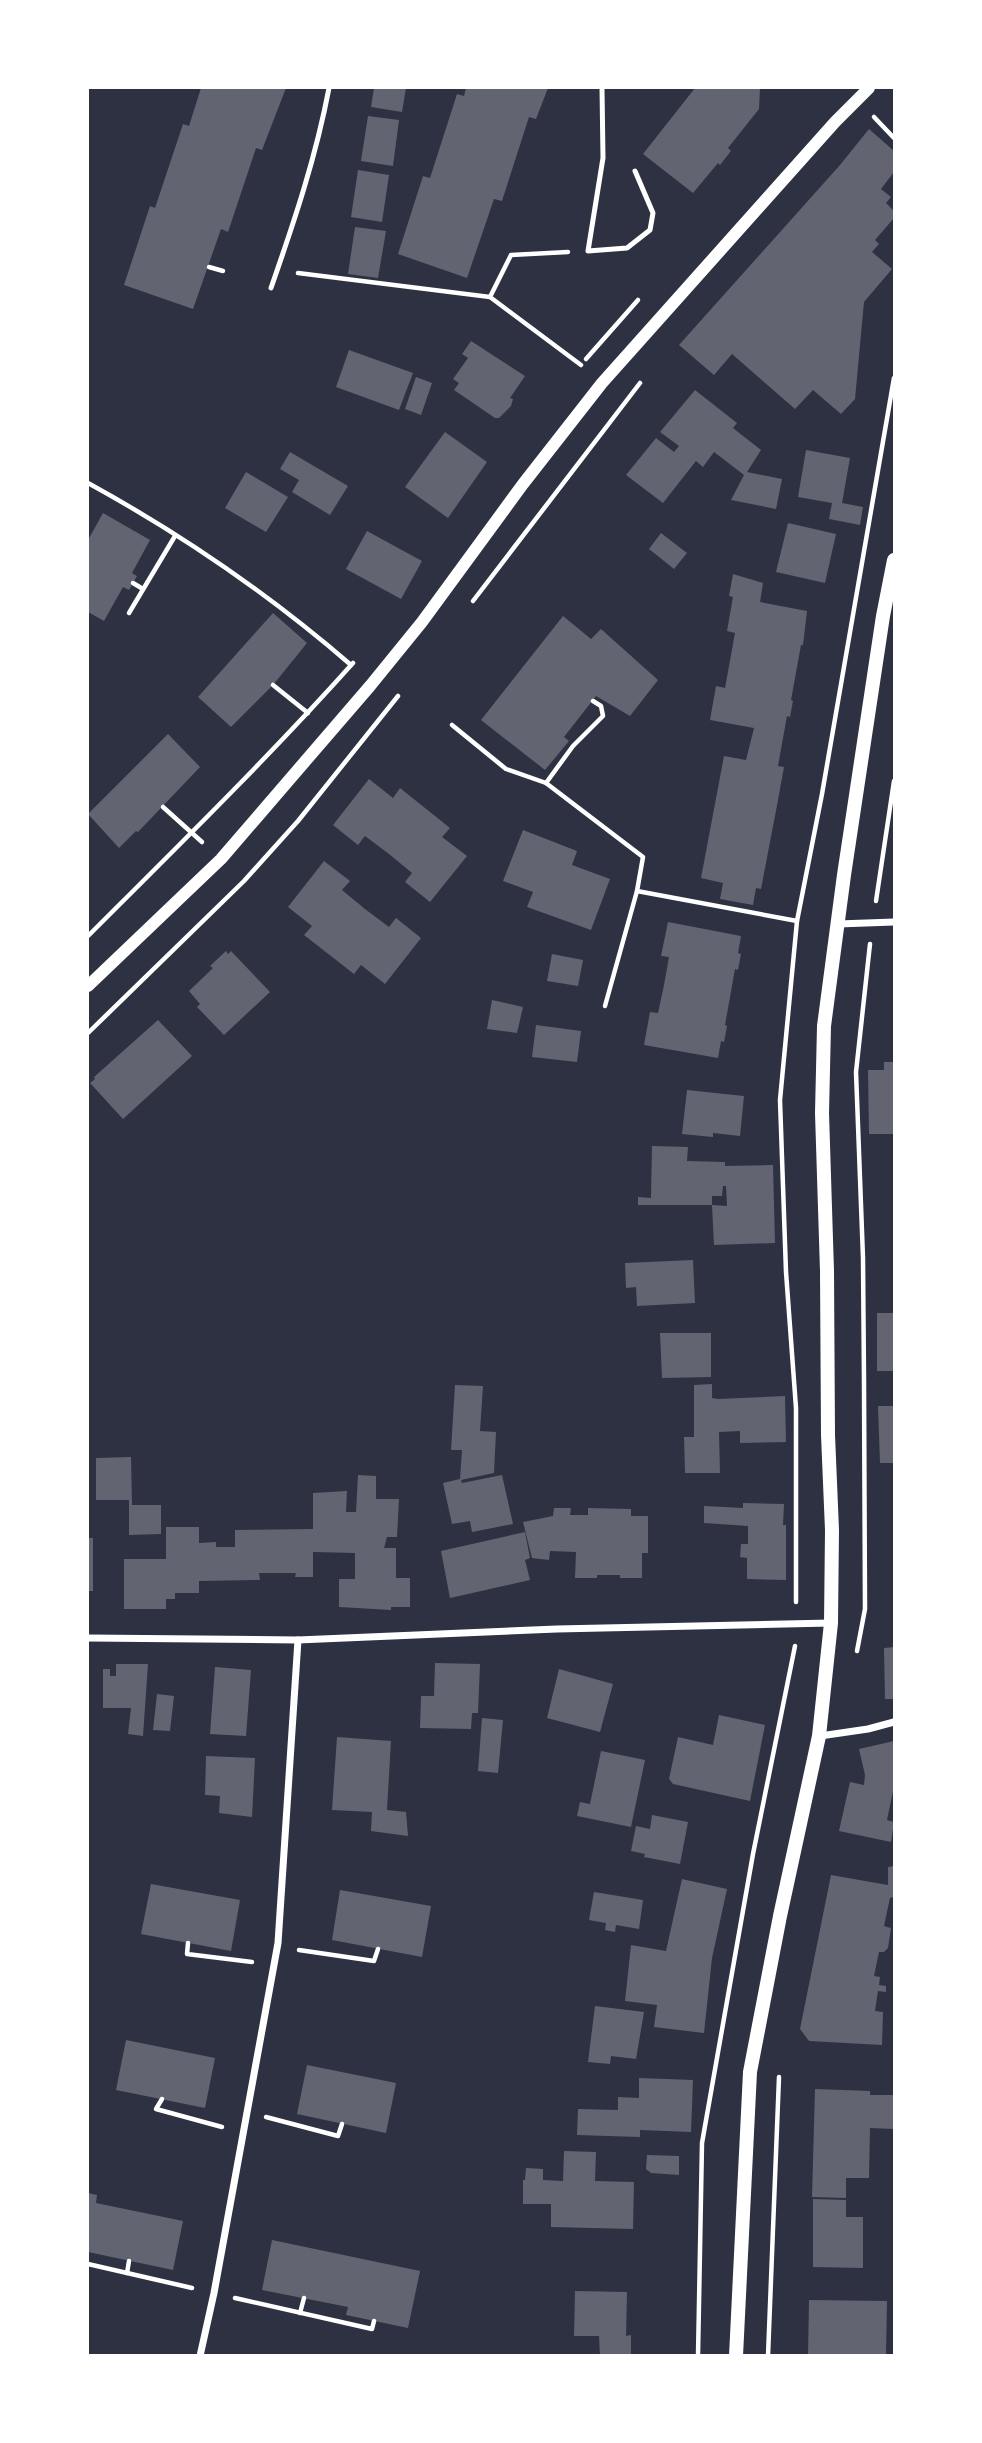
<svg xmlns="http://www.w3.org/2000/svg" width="982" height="2443" font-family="Helvetica,sans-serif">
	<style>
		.building { fill: #626471 }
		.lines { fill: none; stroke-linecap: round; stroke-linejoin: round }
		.path { stroke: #fff; stroke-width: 4.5 }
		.service { stroke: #fff; stroke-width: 5 }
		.minor { stroke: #fff; stroke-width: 7 }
		.tertiary { stroke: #fff; stroke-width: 12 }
		.secondary { stroke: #fff; stroke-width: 14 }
	</style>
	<rect width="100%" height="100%" fill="#2d3142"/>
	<g class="building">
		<path d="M201 88H286L262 150 256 148 228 232 221 229 193 309 124 285 150 206 155 208 183 124 189 126Z"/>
		<path d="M374 88H406L402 112 371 107Z"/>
		<path d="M466 88H548L536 119 529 117 502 201 494 199 467 278 398 254 423 176 430 178 457 94 464 96Z"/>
		<path d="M695 88H760L759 109 728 148 731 151 720 165 718 163 693 193 643 154Z"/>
		<path d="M368 116 399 120 393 166 361 161Z"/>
		<path d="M869 129 894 151V172L881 189 891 197 886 203 894 211V218L875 240 879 244 872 252 892 269 864 302 855 399 841 414 813 390 795 409 732 354 714 375 679 345 840 165Z"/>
		<path d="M358 170 389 175 382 222 351 217Z"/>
		<path d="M355 227 386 231 378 278 348 274Z"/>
		<path d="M471 341 525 376 510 398 513 399 511 406 499 418H495L454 390 459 383 453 379 468 358 462 354Z"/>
		<path d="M349 350 413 373 399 410 336 387Z"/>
		<path d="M416 377 432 383 421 415 405 409Z"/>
		<path d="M695 390 737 423 733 428 761 450 747 472 782 479 776 509 731 500 744 475 714 452 703 467 696 461 663 503 626 475 656 438 674 452 679 446 660 432Z"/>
		<path d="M445 432 487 462 448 518 405 487Z"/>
		<path d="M806 450 850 458 842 503 863 507 860 525 829 519 832 503 798 497Z"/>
		<path d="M290 452 348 486 330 515 292 492 299 480 280 469Z"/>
		<path d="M246 472 288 497 266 532 225 508Z"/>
		<path d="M103 513 150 540 132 573 137 576 129 590 123 587 104 621 88 612V540Z"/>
		<path d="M788 523 836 534 825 583 776 572Z"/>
		<path d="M367 531 422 561 401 599 346 569Z"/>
		<path d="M661 533 687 553 674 569 649 549Z"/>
		<path d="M733 574 763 583 760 602 807 611 803 645H801L791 700 793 701 790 717 787 716 778 766 784 767 778 800 761 889 756 888 753 905 720 899 723 883 701 878 724 756 746 760 754 728 710 720 716 686 725 688 735 633 727 631 733 597 729 596Z"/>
		<path d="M273 613 307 643 273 685 231 727 198 697Z"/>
		<path d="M563 616 591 639 601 629 658 680 630 716 596 696 564 737 569 741 545 770 481 720Z"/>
		<path d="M168 734 200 767 138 832 136 831 119 848 88 814Z"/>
		<path d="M369 779 393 798 400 788 450 828 442 837 467 856 430 902 405 882 412 873 389 854 365 836 358 845 333 825Z"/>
		<path d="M523 830 577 851 572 865 610 879 591 930 527 907 533 892 503 881Z"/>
		<path d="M324 861 350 881 342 890 365 909 389 927 396 918 421 938 385 984 361 965 354 974 304 935 312 926 288 907Z"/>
		<path d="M668 922 741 936 738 953 741 954 738 970 735 969 725 1025 727 1026 724 1042 721 1041 718 1058 644 1045 650 1012 658 1013 664 985 669 957 661 956Z"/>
		<path d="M226 951 228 954 231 951 270 992 224 1035 197 1007 200 1004 189 991 213 968 210 966Z"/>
		<path d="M552 954 583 960 578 986 547 981Z"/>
		<path d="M492 1000 523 1007 517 1033 487 1029Z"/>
		<path d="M158 1020 192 1056 123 1119 90 1083 95 1079 94 1077Z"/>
		<path d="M536 1025 581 1031 577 1062 532 1057Z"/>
		<path d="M884 1062H894V1134H869L868 1070H884Z"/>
		<path d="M687 1090 744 1096 740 1136 713 1133V1137L682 1134Z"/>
		<path d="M652 1146 688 1147 687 1161 725 1162V1166L773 1165 775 1243 714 1245 712 1205 727 1206 726 1186H723L722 1196H712V1205H638V1197L651 1198Z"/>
		<path d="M693 1260 695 1303 637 1306 636 1287 626 1288 625 1263Z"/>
		<rect x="877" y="1313" width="17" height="58"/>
		<path d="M660 1333H711V1377L662 1378Z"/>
		<path d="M712 1384V1398L718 1399 785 1396 786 1442 740 1443V1431L719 1432 720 1473H685L684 1437H694V1385Z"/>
		<path d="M455 1385 483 1386 480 1431 496 1432 494 1473 461 1480 462 1483 502 1475 513 1524 472 1532 470 1521 452 1524 443 1483 460 1479 462 1450H451Z"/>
		<path d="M878 1406H894V1463H880Z"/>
		<path d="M131 1457 132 1505H161V1534L129 1535V1500H96V1458Z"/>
		<path d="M358 1475 376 1476V1499H399L397 1537H387L384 1548H396V1578H410V1607H391V1610L339 1607V1579H355V1553L313 1552V1577H295L296 1573H259L260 1580 199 1581V1593H175V1599H166V1609H124V1559H166V1527H199V1543L216 1542V1547H235V1530L313 1529V1493L347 1491 346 1512H356Z"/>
		<path d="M743 1503 784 1504 783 1525H786V1580L747 1579V1558L740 1557 741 1544H748V1526L704 1523V1506L743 1508Z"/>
		<path d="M554 1508H571L570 1515H588V1508L631 1509V1516H648V1553H642V1578H620V1575H597V1578H575L576 1552 550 1551 549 1560 532 1558 523 1522 553 1516Z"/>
		<path d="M525 1532 530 1558 525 1560 530 1580 450 1598 441 1551Z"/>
		<rect x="88" y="1538" width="5" height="53"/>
		<path d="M894 1647V1699H885L884 1648Z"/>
		<path d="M435 1663 480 1664 478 1713H472L471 1729 420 1728 421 1696H434Z"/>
		<path d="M116 1664H148L143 1736 128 1734 131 1708H103V1669H110V1676H116Z"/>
		<path d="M215 1667 251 1670 246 1736 210 1734Z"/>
		<path d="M559 1669 613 1684 600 1732 547 1718Z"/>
		<path d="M157 1694 174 1696 170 1731 153 1730Z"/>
		<path d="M719 1715 765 1725 750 1801 673 1784 669 1779 678 1737 713 1745Z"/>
		<path d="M482 1718 503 1720 498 1773 478 1771Z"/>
		<path d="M337 1737 391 1741 387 1810 406 1812 408 1836 371 1831 372 1812 332 1810Z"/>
		<path d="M894 1741 893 1791 887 1820 894 1822 891 1842 839 1831 850 1782 864 1785 865 1775 859 1749Z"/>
		<path d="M601 1751 645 1760 631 1827 577 1816 580 1802 590 1804Z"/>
		<path d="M206 1756 255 1758 252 1817 219 1813 220 1796 205 1795Z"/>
		<path d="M652 1815 688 1822 680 1864 644 1857 645 1854 631 1851 636 1826 650 1829Z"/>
		<path d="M894 1866V1897L890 1898 884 1926 891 1928 888 1948 884 1952H879L874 1976 880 1977 879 1985 886 1986V1992L878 1991 875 2011 883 2012 882 2045 809 2041 800 2029 831 1875 888 1885V1867Z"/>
		<path d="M682 1879 727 1889 712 1958 704 2033 654 2027 657 2005 625 2001 631 1945 666 1951Z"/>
		<path d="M151 1884 240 1900 231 1951 141 1934Z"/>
		<path d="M340 1890 431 1906 422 1957 332 1940Z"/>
		<path d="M594 1892 643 1900 639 1929 616 1925 615 1932 605 1930 606 1923 589 1920Z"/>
		<path d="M595 2006 644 2012 636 2059 611 2056 610 2064 588 2062Z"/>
		<path d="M126 2040 215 2058 205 2108 116 2090Z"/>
		<path d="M307 2065 396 2083 386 2133 297 2114Z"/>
		<path d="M639 2078 693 2080 691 2132 640 2130V2137L577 2135 578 2109 618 2110V2097L639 2098Z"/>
		<path d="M815 2089 870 2091V2095H894V2129L870 2128 869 2178H846V2198L812 2197Z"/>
		<path d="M564 2151 596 2152 595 2181 634 2182 633 2229 551 2227V2204H523V2180H525L526 2168 543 2169V2180L563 2181Z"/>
		<path d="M647 2155 679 2156V2175L651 2173 646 2169Z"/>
		<path d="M88 2193 97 2195 96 2203 183 2221 173 2270 88 2252Z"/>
		<path d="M813 2199 846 2200V2217H863V2268L813 2267Z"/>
		<path d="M272 2240 420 2271 408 2328 346 2315 348 2307 262 2290Z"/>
		<path d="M575 2291 627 2292 626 2336 631 2335V2356H600L599 2336H574Z"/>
		<path d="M809 2300 887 2301 886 2356H808Z"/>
	</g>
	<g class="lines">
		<g class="path">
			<path d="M874 117 894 138"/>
			<path d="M209 267 223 271"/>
			<path d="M298 273 490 297 581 365"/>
			<path d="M490 297 511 255 568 252"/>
			<path d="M586 359 638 300"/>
			<path d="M88 483C181 534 270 595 351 665"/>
			<path d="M133 583 143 589"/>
			<path d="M473 601 640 383"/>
			<path d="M129 613 175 536"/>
			<path d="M273 685 308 713"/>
			<path d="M452 725 506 769 546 783 643 857 637 891 797 921"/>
			<path d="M546 783 573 746 603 716 601 706 593 701"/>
			<path d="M163 807 202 842"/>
			<path d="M876 901 894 781"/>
			<path d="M88 936C178 846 268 758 353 663"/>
			<path d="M605 1006 637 891"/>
			<path d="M88 1033 244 881 298 821 398 696"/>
			<path d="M796 1602V1408L786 1272 780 1100 797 921 822 794 894 378"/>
			<path d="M857 1651 865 1609 864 1382 863 1258 856 1072 870 944"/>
			<path d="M188 1943 187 1954 252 1962"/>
			<path d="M299 1950 374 1961 378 1949"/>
			<path d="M162 2099 156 2109 222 2127"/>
			<path d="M266 2117 338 2136 342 2124"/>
			<path d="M88 2264 192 2288"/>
			<path d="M127 2273 129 2261"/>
			<path d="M235 2298 372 2329 374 2321"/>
			<path d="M300 2313 304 2298"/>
			<path d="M698 2356 702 2143 753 1854 795 1646"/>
			<path d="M768 2356 779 2077"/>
		</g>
		<g class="service">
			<path d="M602 88 603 158 588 251 627 248 650 230 653 213 635 171"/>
			<path d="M271 288C294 222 316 157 329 88"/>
		</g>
		<g class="minor">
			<path d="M838 924 894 922"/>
			<path d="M88 1638 298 1640 557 1629 831 1623"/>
			<path d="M820 1736 868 1729 894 1722"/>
			<path d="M200 2356 214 2293 278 1943 298 1640"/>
		</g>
		<path class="tertiary" d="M88 986 221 859 370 686 422 622 523 484 602 383 835 122 869 88"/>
		<path class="secondary" d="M736 2356 750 2072 780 1916 819 1736 831 1623 832 1530 828 1435 827 1271 822 1113 824 1026 844 875 883 616 894 560"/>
	</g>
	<rect width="982" height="2443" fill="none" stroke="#ffffff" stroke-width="178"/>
</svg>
